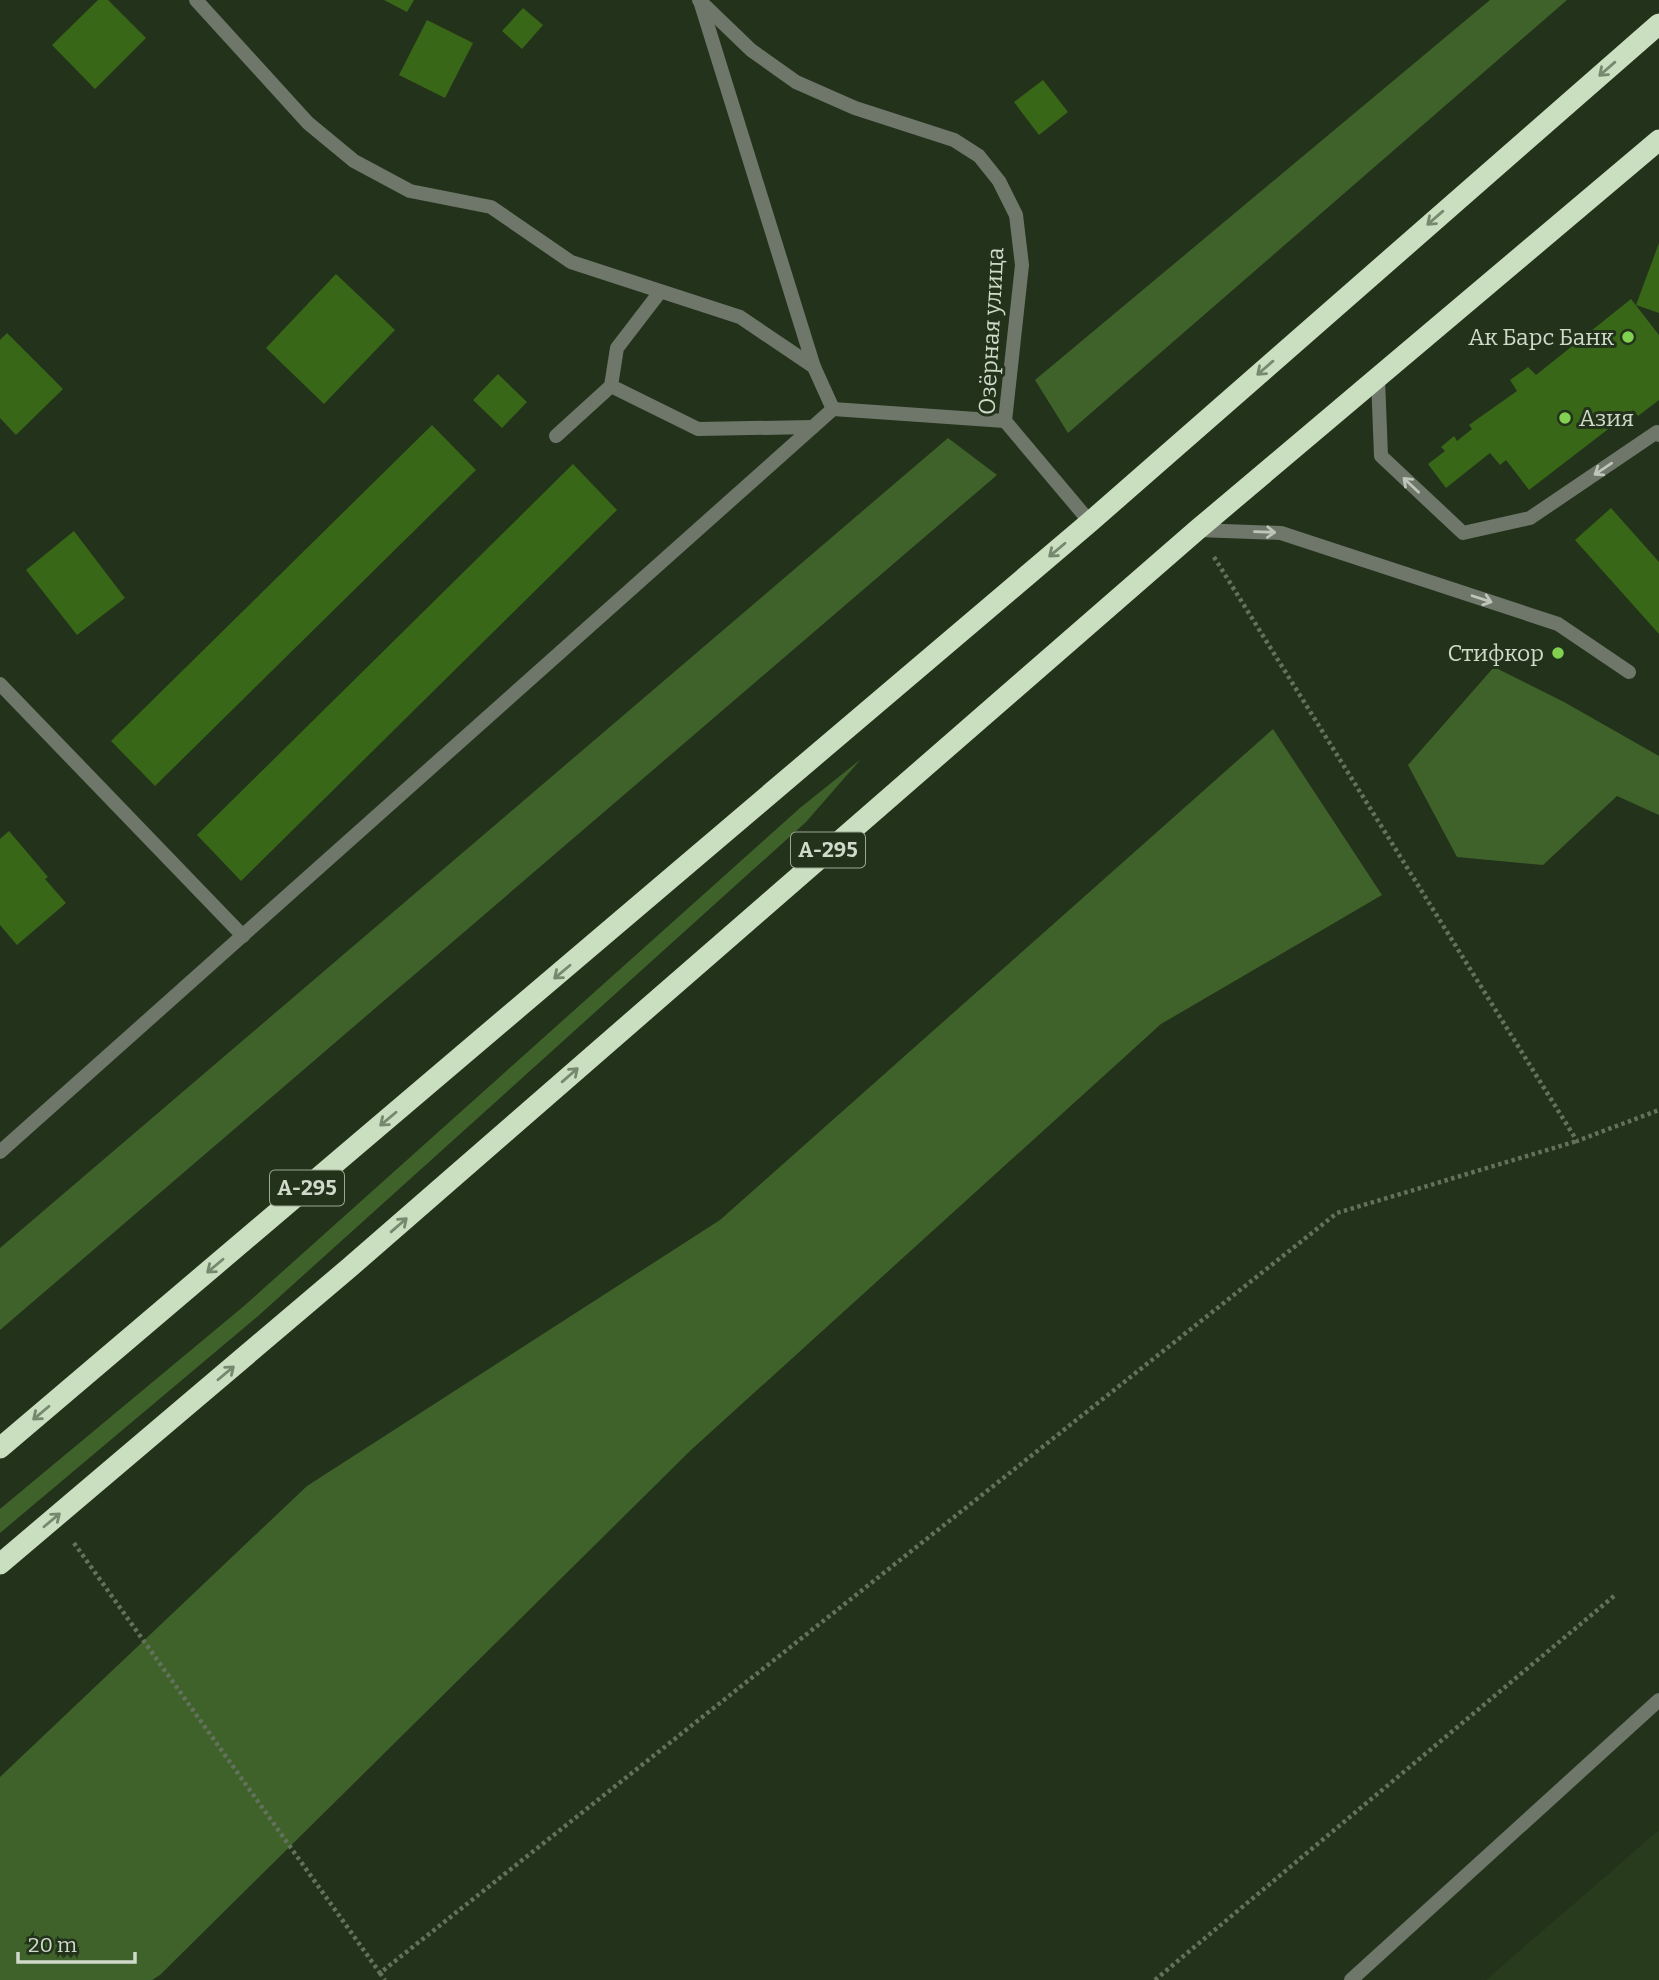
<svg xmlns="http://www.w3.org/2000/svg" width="1659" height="1980" font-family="Bitter,serif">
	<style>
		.built { fill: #283b1d }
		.green { fill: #3f622a }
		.building { fill: #386718 }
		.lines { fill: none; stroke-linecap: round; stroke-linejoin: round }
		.path { stroke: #64715c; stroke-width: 4.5; stroke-dasharray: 3.5 3.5; stroke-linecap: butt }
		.lane { stroke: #6f776b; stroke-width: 14 }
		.street { stroke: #6f776b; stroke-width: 14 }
		.highway { stroke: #cadec0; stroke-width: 21 }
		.oneway { stroke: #76886d }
		.oneway2 { stroke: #bdc6b8 }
		.poi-dot { fill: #81d050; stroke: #23321a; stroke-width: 2.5 }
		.labels { text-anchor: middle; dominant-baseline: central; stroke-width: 6; stroke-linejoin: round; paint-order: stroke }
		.shield { fill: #23321a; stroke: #9ca896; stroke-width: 2 }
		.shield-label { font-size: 21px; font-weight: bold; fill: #d0dacb }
		.street-label { font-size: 23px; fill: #d0dacb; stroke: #23321a }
		.poi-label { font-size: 23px; fill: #d0dacb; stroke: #23321a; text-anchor: end }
	</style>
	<rect width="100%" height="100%" fill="#23321a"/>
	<path class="built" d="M1659 1830V1980H1486Z"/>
	<g class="green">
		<path d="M1490 0H1567L1068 433 1035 380Z"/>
		<path d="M948 438 997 475 0 1330V1248Z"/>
		<path d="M1494 667 1564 702 1659 756V815L1617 796 1543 865 1457 857 1408 765Z"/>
		<path d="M1273 729 1382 895 1161 1024 691 1450 160 1975 152 1980H0V1777L307 1486 720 1220Z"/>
		<path d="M861 759 806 822 257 1317 0 1533V1509L244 1306 800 808Z"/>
	</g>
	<g class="building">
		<path d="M98 0H108L146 38 95 89 52 45Z"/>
		<path d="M384 0H414L407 12Z"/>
		<path d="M523 8 543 25 522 49 502 31Z"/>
		<path d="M427 20 473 43 445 98 399 75Z"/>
		<path d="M1043 80 1068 112 1039 135 1014 102Z"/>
		<path d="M1659 243V313L1636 305Z"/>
		<path d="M336 274 395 330 324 404 266 348Z"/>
		<path d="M1631 299 1659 335V400L1638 416 1633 410 1529 490 1506 460 1500 465 1490 453 1446 488 1428 464 1445 451 1441 447 1454 436 1457 441 1472 429 1469 425 1517 391 1510 380 1528 367 1536 375Z"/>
		<path d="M7 333 63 389 16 435 0 418V340Z"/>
		<path d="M498 374 527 402 502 428 473 400Z"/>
		<path d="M432 425 476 470 155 786 111 741Z"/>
		<path d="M573 464 617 510 241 881 197 835Z"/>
		<path d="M1611 508 1659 562V634L1575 540Z"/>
		<path d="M74 531 125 598 77 635 26 570Z"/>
		<path d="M9 831 48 877 45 879 66 903 17 945 0 925V839Z"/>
	</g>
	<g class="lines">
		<g class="path">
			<path d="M1214 557 1577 1141 1659 1110"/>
			<path d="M74 1543 380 1973 1337 1213 1577 1141"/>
			<path d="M380 1973 385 1980"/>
			<path d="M1155 1980 1614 1596"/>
		</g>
		<g class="lane">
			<path d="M660 292 617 348 611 386 698 429 813 427"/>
			<path d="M1378 379 1381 456 1463 533 1530 518 1657 432 1659 435"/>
			<path d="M556 436 611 386"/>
			<path d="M1197 530 1281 533 1558 624 1629 672"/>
		</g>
		<g class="street">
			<path d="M196 0 308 123 354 161 410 191 491 207 571 262 740 317 814 367 833 409"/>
			<path d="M699 0 751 50 796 82 855 108 954 140 979 156 999 181 1016 215 1022 265 1005 421 1090 522"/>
			<path d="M700 1 814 367"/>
			<path d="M0 684 243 936"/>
			<path d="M0 1152 833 409 1005 421"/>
			<path d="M1351 1980 1659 1700"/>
		</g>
		<g class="highway">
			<path d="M0 1448 1090 522 1659 24"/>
			<path d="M0 1564 349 1268 1197 530 1659 140"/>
		</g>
	</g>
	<defs><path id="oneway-shaft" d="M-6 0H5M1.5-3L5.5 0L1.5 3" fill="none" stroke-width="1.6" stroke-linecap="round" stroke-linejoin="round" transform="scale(1.75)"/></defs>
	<g class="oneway">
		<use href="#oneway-shaft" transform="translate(1607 69) rotate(139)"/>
		<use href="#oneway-shaft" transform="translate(1435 218) rotate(139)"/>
		<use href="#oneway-shaft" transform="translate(1265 368) rotate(139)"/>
		<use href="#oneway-shaft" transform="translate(1057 550) rotate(140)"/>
		<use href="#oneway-shaft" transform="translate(562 972) rotate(140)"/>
		<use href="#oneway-shaft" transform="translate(570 1075) rotate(-41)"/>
		<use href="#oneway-shaft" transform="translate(388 1119) rotate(140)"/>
		<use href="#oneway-shaft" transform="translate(399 1225) rotate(-41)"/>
		<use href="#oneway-shaft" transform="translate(215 1266) rotate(140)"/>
		<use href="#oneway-shaft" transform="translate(226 1373) rotate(-40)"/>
		<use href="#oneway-shaft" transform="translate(41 1413) rotate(140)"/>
		<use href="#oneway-shaft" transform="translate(52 1520) rotate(-40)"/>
	</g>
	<g class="oneway2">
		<use href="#oneway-shaft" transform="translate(1603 469) rotate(146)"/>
		<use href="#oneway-shaft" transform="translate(1411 485) rotate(-137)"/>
		<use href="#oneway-shaft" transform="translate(1265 532) rotate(2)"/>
		<use href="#oneway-shaft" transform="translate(1482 599) rotate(18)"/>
	</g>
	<g class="poi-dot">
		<circle cx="1628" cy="337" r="7"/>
		<circle cx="1565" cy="418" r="7"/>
		<circle cx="1558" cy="653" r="7"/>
	</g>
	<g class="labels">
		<g class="shield">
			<rect x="791" y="832.5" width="74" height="35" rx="5"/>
			<rect x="270" y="1170.5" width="74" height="35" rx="5"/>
		</g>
		<g class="shield-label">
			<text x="828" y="850">А-295</text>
			<text x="307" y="1188">А-295</text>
		</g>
		<g class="street-label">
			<text transform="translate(991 331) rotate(-87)">Озёрная улица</text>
		</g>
		<g class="poi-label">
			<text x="1614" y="337">Ак Барс Банк</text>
			<text x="1579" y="418" text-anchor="start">Азия</text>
			<text x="1544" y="653">Стифкор</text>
		</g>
	</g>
	<path d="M18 1952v10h117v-10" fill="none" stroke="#d0dacb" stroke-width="3.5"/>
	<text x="28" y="1952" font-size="21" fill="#d0dacb" stroke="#23321a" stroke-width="5" paint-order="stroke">20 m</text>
</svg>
